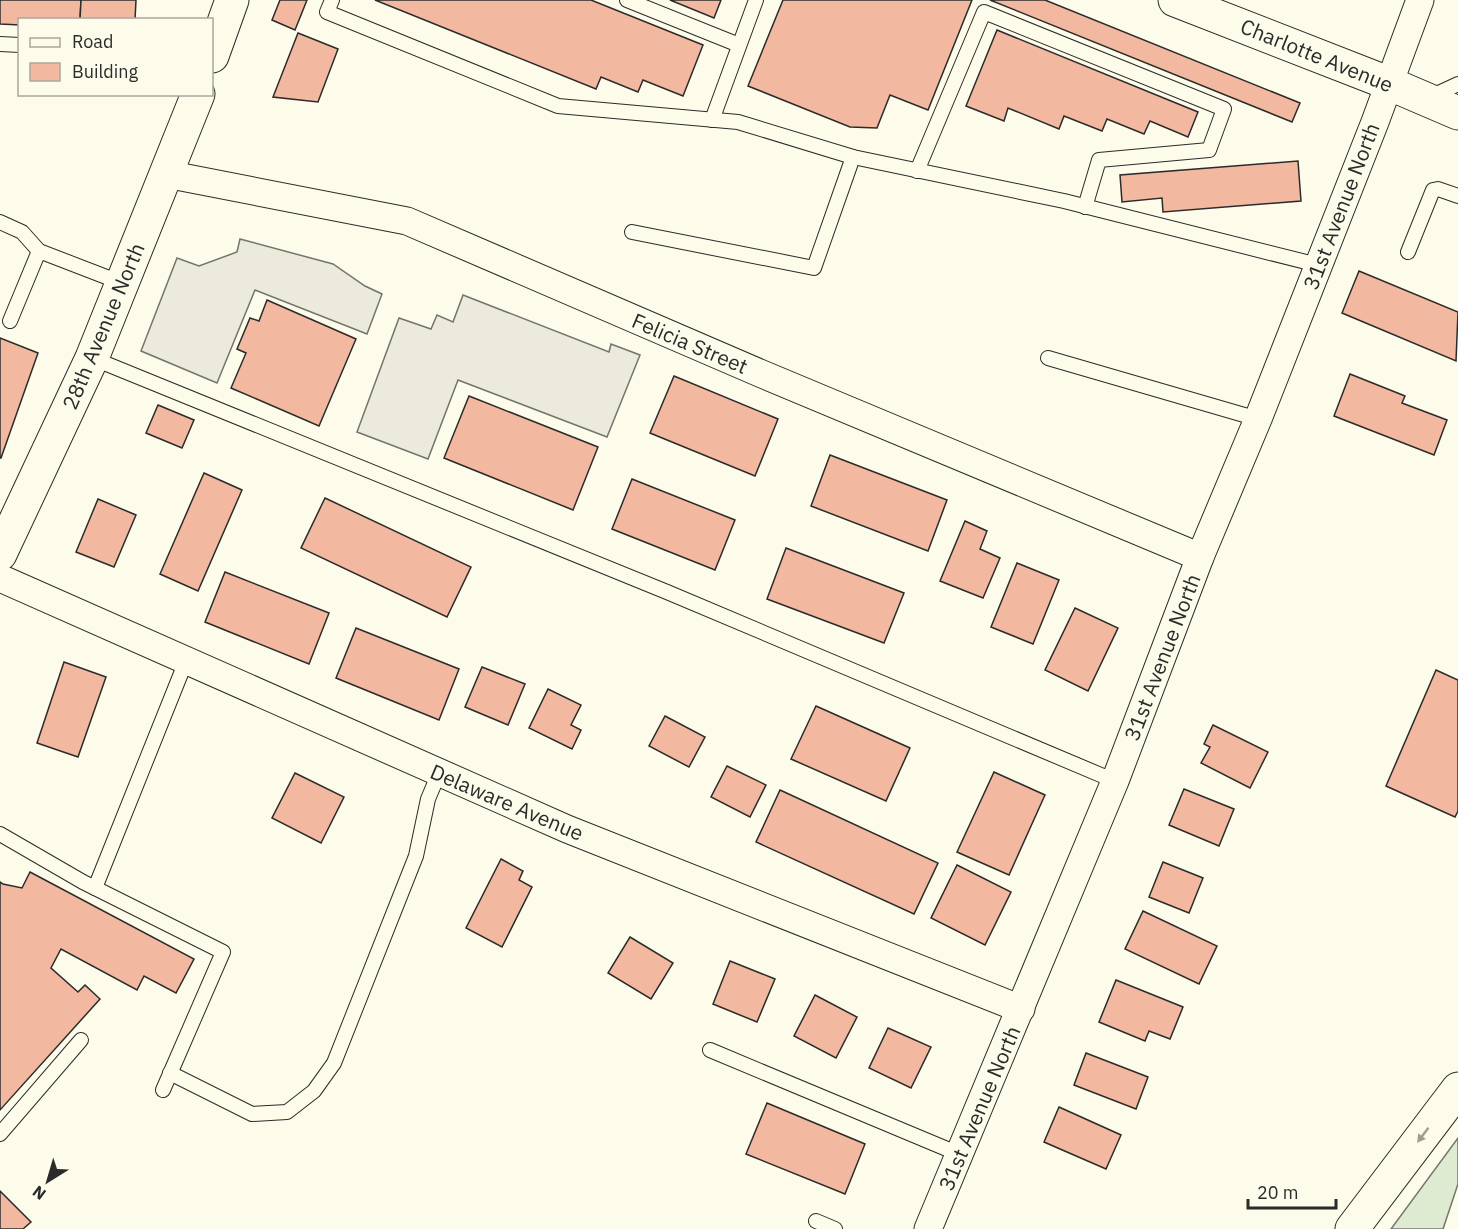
<svg xmlns="http://www.w3.org/2000/svg" width="1458" height="1229" font-family="'IBM Plex Sans',sans-serif">
	<style>
		.green { fill: #deebd1; stroke: #74746e; stroke-width: 1.5 }
		.parking { fill: #eceadb; stroke: #74746e; stroke-width: 1.5 }
		.building { fill: #f2b8a0; stroke: #2b2b2b; stroke-width: 1.5 }
		.lines { fill: none; stroke-linecap: round; stroke-linejoin: round }
		.service-casing { stroke: #2b2b2b; stroke-width: 16 }
		.minor-casing { stroke: #2b2b2b; stroke-width: 29 }
		.secondary-casing { stroke: #2b2b2b; stroke-width: 35 }
		.primary-casing { stroke: #2b2b2b; stroke-width: 35 }
		.motorway-casing { stroke: #2b2b2b; stroke-width: 35 }
		.service { stroke: #fdfbea; stroke-width: 14 }
		.minor { stroke: #fdfbea; stroke-width: 27 }
		.secondary { stroke: #fdfbea; stroke-width: 33 }
		.primary { stroke: #fdfbea; stroke-width: 33 }
		.motorway { stroke: #fdfbea; stroke-width: 33 }
		.oneway { fill: #9e9d94 }
		.labels { text-anchor: middle; dominant-baseline: central; stroke-width: 4.5; stroke-linejoin: round; paint-order: stroke }
		.street-label { font-size: 21px; fill: #2b2b2b; stroke: #fdfbea }
	</style>
	<rect width="100%" height="100%" fill="#fdfbea"/>
	<path class="green" d="M1458 1138V1184L1443 1229H1391Z"/>
	<g class="parking">
		<path d="M240 239 333 264 365 286 382 294 367 334 255 290 217 383 141 351 177 258 199 266 237 252Z"/>
		<path d="M463 295 609 352 611 344 640 355 607 437 458 380 428 459 357 432 399 318 431 329 437 315 453 322Z"/>
	</g>
	<g class="building">
		<path d="M0 0H81L80 20H20V25L0 24Z"/>
		<path d="M81 0H136L135 20H80Z"/>
		<path d="M280 0H307L295 30 272 20Z"/>
		<path d="M375 0H591L703 45 683 96 643 80 638 92 601 77 596 89Z"/>
		<path d="M670 0H721L714 18Z"/>
		<path d="M783 0H972L928 110 890 95 877 128 850 127 748 86Z"/>
		<path d="M990 0H1045L1300 103 1292 122Z"/>
		<path d="M997 30 1198 112 1188 137 1150 121 1144 134 1107 119 1102 131 1064 116 1059 129 1008 108 1004 121 966 106Z"/>
		<path d="M298 33 338 49 318 102 273 97Z"/>
		<path d="M1298 161 1301 201 1163 212 1162 198 1122 202 1120 175Z"/>
		<path d="M1359 271 1458 312 1456 361 1342 313Z"/>
		<path d="M267 300 356 339 319 426 231 388 246 353 237 349 250 318 259 321Z"/>
		<path d="M0 338 38 353 1 458H0Z"/>
		<path d="M1350 374 1405 396 1402 403 1447 420 1434 455 1334 416Z"/>
		<path d="M674 376 778 419 755 476 650 433Z"/>
		<path d="M469 396 598 447 573 510 444 458Z"/>
		<path d="M158 405 194 420 182 448 146 433Z"/>
		<path d="M830 455 947 500 928 551 811 506Z"/>
		<path d="M204 473 242 490 198 591 160 574Z"/>
		<path d="M632 479 735 520 715 570 612 529Z"/>
		<path d="M325 498 471 567 447 617 301 548Z"/>
		<path d="M98 499 136 515 114 567 76 552Z"/>
		<path d="M965 521 987 531 980 549 1000 558 983 598 940 581Z"/>
		<path d="M786 548 904 593 884 643 767 599Z"/>
		<path d="M1017 563 1059 580 1033 644 991 627Z"/>
		<path d="M225 572 329 613 309 664 205 622Z"/>
		<path d="M1075 608 1118 628 1088 691 1045 670Z"/>
		<path d="M356 628 459 669 439 720 336 678Z"/>
		<path d="M64 662 106 677 78 757 37 743Z"/>
		<path d="M482 667 525 684 508 725 465 707Z"/>
		<path d="M1436 670 1458 680V811L1455 817 1386 786Z"/>
		<path d="M548 689 581 705 571 725 581 730 572 749 529 728Z"/>
		<path d="M816 706 910 748 886 801 791 759Z"/>
		<path d="M665 716 705 737 689 767 649 746Z"/>
		<path d="M1213 725 1268 752 1250 788 1201 763 1210 747 1204 744Z"/>
		<path d="M727 766 766 785 750 817 711 797Z"/>
		<path d="M994 772 1045 795 1009 875 957 852Z"/>
		<path d="M295 773 344 797 321 843 272 818Z"/>
		<path d="M1184 789 1234 809 1219 846 1169 825Z"/>
		<path d="M780 790 938 863 914 914 756 842Z"/>
		<path d="M501 859 523 871 519 880 532 887 502 947 466 928Z"/>
		<path d="M1163 862 1203 878 1189 913 1149 897Z"/>
		<path d="M957 865 1011 892 985 945 931 918Z"/>
		<path d="M30 872 194 959 176 993 144 976 137 990 61 949 51 968 78 992 85 985 100 999 0 1110V882L3 884 22 888Z"/>
		<path d="M1143 911 1217 946 1199 984 1125 949Z"/>
		<path d="M630 937 673 963 651 999 608 973Z"/>
		<path d="M730 961 775 979 757 1022 713 1004Z"/>
		<path d="M1116 980 1183 1007 1170 1039 1149 1031 1145 1041 1099 1022Z"/>
		<path d="M815 995 857 1017 836 1058 794 1036Z"/>
		<path d="M888 1028 931 1047 911 1088 869 1068Z"/>
		<path d="M1086 1053 1148 1077 1136 1109 1074 1085Z"/>
		<path d="M767 1103 865 1144 845 1194 746 1154Z"/>
		<path d="M1059 1107 1121 1135 1106 1169 1044 1142Z"/>
		<path d="M0 1191 31 1222 23 1229H0Z"/>
	</g>
	<g class="lines">
		<g class="service-casing">
			<g id="service">
				<path d="M332 0 327 12 558 106 738 122 853 157 1064 201 1318 265"/>
				<path d="M627 0 739 45"/>
				<path d="M0 44 20 45"/>
				<path d="M1430 97 1458 84"/>
				<path d="M712 120 756 0"/>
				<path d="M917 171 984 12 1224 109 1209 150 1099 160 1085 207"/>
				<path d="M0 222 22 232 39 251 122 283"/>
				<path d="M632 232 814 268 853 157"/>
				<path d="M1408 252 1433 190 1438 189 1458 196"/>
				<path d="M10 321 39 251"/>
				<path d="M92 358 667 592 1115 781"/>
				<path d="M1048 358 1258 419"/>
				<path d="M0 834 83 882 223 952 163 1090"/>
				<path d="M95 888 186 661"/>
				<path d="M710 1050 959 1154"/>
				<path d="M170 1073 252 1114 287 1112 314 1091 334 1063 416 856 428 799 439 773"/>
				<path d="M0 1134 81 1040"/>
				<path d="M816 1221 835 1229"/>
			</g>
		</g>
		<g class="minor-casing">
			<g id="minor">
				<path d="M166 174 407 221 762 374 1200 557"/>
				<path d="M0 578 567 829 1021 1009"/>
				<path d="M928 1229 1115 781 1200 557 1258 419 1375 122 1420 0"/>
			</g>
		</g>
		<g class="secondary-casing">
			<g id="secondary">
				<path d="M212 56 232 0"/>
				<path d="M0 554 92 358 198 94"/>
			</g>
		</g>
		<g class="primary-casing">
			<path id="primary" d="M1175 0 1388 83 1458 113"/>
		</g>
		<g class="motorway-casing">
			<path id="motorway" d="M1352 1229 1458 1089"/>
		</g>
		<use href="#service" class="service"/>
		<use href="#minor" class="minor"/>
		<use href="#secondary" class="secondary"/>
		<use href="#primary" class="primary"/>
		<use href="#motorway" class="motorway"/>
	</g>
	<defs><path id="oneway-solid" d="M-6-.8H1V-3.2L6.5 0L1 3.2V.8H-6Z" transform="scale(1.5)"/></defs>
	<use class="oneway" href="#oneway-solid" transform="translate(1423 1135) rotate(127)"/>
	<g class="labels">
		<g class="street-label">
			<text transform="translate(1317 55) rotate(22)">Charlotte Avenue</text>
			<text transform="translate(1341 206) rotate(-69)">31st Avenue North</text>
			<text transform="translate(103 326) rotate(-67)">28th Avenue North</text>
			<text transform="translate(690 343) rotate(23)">Felicia Street</text>
			<text transform="translate(1162 657) rotate(-69)">31st Avenue North</text>
			<text transform="translate(507 802) rotate(23)">Delaware Avenue</text>
			<text transform="translate(979 1108) rotate(-67)">31st Avenue North</text>
		</g>
	</g>
	<rect x="18" y="18" width="195" height="78" fill="#fdfbea" stroke="#a9a89e" stroke-width="1.5"/>
	<rect x="30" y="38" width="30" height="9" fill="#fdfbea" stroke="#a9a89e" stroke-width="1.5"/>
	<text x="72" y="48" font-size="18" fill="#2b2b2b">Road</text>
	<rect x="30" y="63" width="30" height="18" fill="#f2b8a0" stroke="#a9a89e" stroke-width="1.5"/>
	<text x="72" y="78" font-size="18" fill="#2b2b2b">Building</text>
	<g transform="translate(48 1181) rotate(217)" stroke="#fdfbea" stroke-width="4.5" paint-order="stroke">
	<path d="M0-4.5L10 22L0 15L-10 22Z" fill="#2b2b2b"/>
	<text y="-9" font-size="16" font-weight="bold" text-anchor="middle" fill="#2b2b2b">N</text>
	</g>
	<path d="M1248 1199v9h88v-9" fill="none" stroke="#2b2b2b" stroke-width="3"/>
	<text x="1257" y="1199" font-size="18" fill="#2b2b2b" stroke="#fdfbea" stroke-width="4.5" paint-order="stroke">20 m</text>
</svg>
